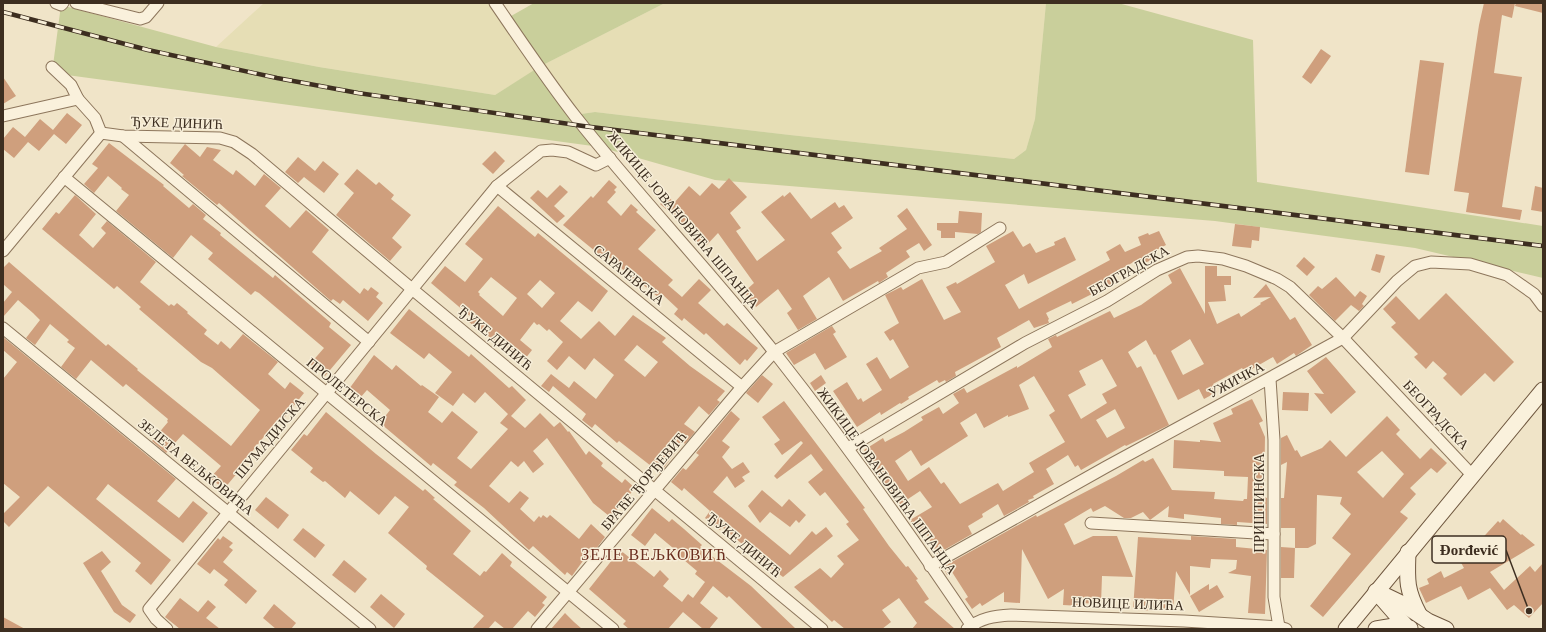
<svg xmlns="http://www.w3.org/2000/svg" width="1546" height="632" font-family="'Times New Roman',serif">
	<style>
		.farmland { fill: #e6deb5 }
		.green { fill: #c9cf9b }
		.building { fill: #cf9f7d; fill-rule: evenodd }
		.lines { fill: none; stroke-linecap: round; stroke-linejoin: round }
		.street-casing { stroke: #8d765c; stroke-width: 13 }
		.secondary-casing { stroke: #6f573f; stroke-width: 17 }
		.street { stroke: #faf1dc; stroke-width: 11 }
		.secondary { stroke: #faf1dc; stroke-width: 15 }
		.rail-casing { stroke: #3d2e20; stroke-width: 4.5 }
		.rail { stroke: #f7eed8; stroke-width: 3; stroke-dasharray: 9; stroke-linecap: butt }
		.labels { text-anchor: middle; dominant-baseline: central; stroke-width: 3; stroke-linejoin: round; paint-order: stroke }
		.street-label { font-size: 14px; fill: #3d2e20; stroke: #f7eed8 }
		.quarter-label { font-size: 16px; letter-spacing: 1px; fill: #6b2e1e; stroke: #f7eed8 }
		.leader { fill: none; stroke: #3d2e20; stroke-width: 1.5 }
		.callout-dot { fill: #3d2e20; stroke: #f7eed8; stroke-width: 1.5 }
		.callout { fill: #f7eed8; stroke: #3d2e20; stroke-width: 1.5 }
		.callout-label { font-size: 15px; text-anchor: middle; font-weight: bold; fill: #3d2e20 }
	</style>
	<rect width="100%" height="100%" fill="#f0e4c8"/>
	<path class="farmland" d="M264 3H495L539 67 665 3H1046L1035 119 1026 150 1014 159 790 135 595 112 574 115 539 68 495 95 319 67 216 47Z"/>
	<path class="green" d="M534 3H665L539 67 574 115 595 112 790 135 1014 159 1026 150 1035 119 1046 3H1118L1253 40 1257 182 1543 226V278L1415 248 1215 221 715 180 600 147 52 73 61 5 216 47 319 67 495 95 539 67 506 19Z"/>
	<g class="building">
		<path d="M1484 3H1515L1512 18 1502 15 1494 73 1522 77 1502 207 1522 210 1520 220 1466 212 1469 193 1454 191 1479 25Z"/>
		<path d="M1516 3H1543V13L1515 6Z"/>
		<path d="M1321 49 1331 56 1311 84 1302 77Z"/>
		<path d="M1420 60 1444 63 1429 175 1405 172Z"/>
		<path d="M3 77 16 96 3 104Z"/>
		<path d="M67 113 82 125 66 144 54 134 39 151 28 142 14 158 3 149V139L13 127 25 137 40 119 53 130Z"/>
		<path d="M109 143 164 185 163 186 189 208 193 204 206 215 203 219 221 233 220 235 273 278 275 275 331 323 329 327 351 345 325 376 310 364 324 348 259 293 255 291 251 295 208 259 213 253 191 235 173 258 116 211 129 195 121 189 122 188 108 176 94 193 84 184 98 168 92 164Z"/>
		<path d="M185 144 200 157 207 147 221 150 213 160 233 175 236 170 255 186 264 174 281 188 265 206 290 228 306 210 329 230 312 252 360 294 364 288 368 291 371 287 379 293 376 297 383 303 368 321 343 300 340 304 333 299 331 301 219 203 217 205 182 176 184 175 170 163Z"/>
		<path d="M495 151 505 161 493 174 482 164Z"/>
		<path d="M298 157 315 171 323 161 339 174 324 193 304 177 298 183 285 172Z"/>
		<path d="M357 169 376 185 379 182 394 195 391 199 411 215 392 238 402 247 390 261 336 215 354 193 344 184Z"/>
		<path d="M729 178 747 197 730 213 741 228 736 231 757 261 785 240 761 212 783 195 784 197 790 192 811 219 835 202 839 208 844 205 853 218 831 233 842 248 837 252 850 269 882 251 879 248 907 229 897 216 907 208 932 245 924 251 919 243 906 251 910 257 886 273 888 277 879 283 878 281 843 301 829 277 803 296 817 319 798 330 787 313 792 309 778 289 756 307 744 292 754 283 718 233 703 249 695 241 699 237 660 204 668 196 674 203 689 186 700 196 712 183 719 189Z"/>
		<path d="M609 180 617 187 614 190 616 192 607 202 621 216 631 204 638 210 636 212 656 230 638 249 673 280 668 285 682 297 699 279 711 290 698 303 724 326 727 323 758 348 747 361 745 359 740 365 706 333 704 335 684 318 682 321 674 314 678 309 661 293 658 297 642 284 641 286 609 257 606 260 563 225 591 196 593 198Z"/>
		<path d="M560 185 568 192 554 206 565 216 557 223 530 198 538 190 547 198Z"/>
		<path d="M1535 186 1543 188V212L1531 210Z"/>
		<path d="M75 195 96 214 79 235 93 248 106 233 101 228 107 221 156 262 140 282 169 306 171 304 174 306 177 303 188 312 187 313 207 330 204 334 218 345 221 341 230 349 243 334 278 362 268 374 285 389 290 382 304 393 280 423 277 420 247 458 248 460 224 489 210 478 221 466 183 434 166 453 152 441 168 422 167 421 168 419 126 384 123 387 91 360 76 379 61 367 75 348 67 342 69 340 50 324 35 345 26 338 40 320 33 313 18 300 3 317V303L12 292 3 284V268L9 262 106 346 108 344 138 369 137 370 231 446 260 410 212 368 201 362 139 309 141 307 117 286 114 289 42 229 56 212 59 214Z"/>
		<path d="M498 206 535 237 538 233 608 291 592 312 578 301 560 321 581 339 599 321 615 336 633 315 666 338 662 342 690 366 725 391 717 400 720 402 709 415 699 406 684 424 695 432 685 444 683 442 660 473 619 441 617 443 595 424 592 428 582 420 586 414 553 386 549 392 541 386 551 374 569 388 574 381 596 399 614 375 594 358 585 370 569 356 557 370 547 361 563 342 549 329 547 331 539 324 537 325 534 322 520 340 532 350 525 359 523 357 520 360 501 343 499 346 484 332 483 334 468 321 471 317 431 283 445 266 465 282 483 259 465 244ZM491 277 517 298 503 316 479 295 480 294 478 292ZM540 280 555 293 542 308 527 294ZM637 345 658 362 645 377 624 360Z"/>
		<path d="M959 211 982 213 981 232 978 234 955 232V238H941V231L937 230V223H958Z"/>
		<path d="M1235 224 1260 227 1259 241 1252 240 1251 248 1232 246Z"/>
		<path d="M1013 231 1023 247 1030 243 1036 253 1055 245 1054 242 1065 237 1076 260 1028 284 1024 274 1005 285 1019 309 1110 260 1106 252 1120 244 1125 252 1141 245 1138 237 1148 233 1149 235 1159 231 1166 245 1154 251 1157 258 1144 263 1141 258 1108 276 1112 284 1072 304 1071 301 1046 313 1049 319 1048 320 1049 323 1034 328 1029 320 997 338 1001 347 955 372 956 376 946 382 945 380 939 383 937 380 908 397 909 399 901 404 900 403 881 415 880 412 857 427 833 391 847 382 858 400 861 398 863 402 882 390 866 364 877 357 890 379 909 367 893 339 890 341 884 332 899 323 885 295 901 287 903 290 922 279 944 320 961 312 946 287 956 282 957 284 995 262 986 246Z"/>
		<path d="M1376 254 1385 256 1380 273 1371 270Z"/>
		<path d="M1304 257 1315 267 1307 276 1296 266Z"/>
		<path d="M1205 266H1217V276H1231V285H1224L1226 301 1208 302 1217 324 1239 313 1241 317 1261 304 1260 303 1271 297 1253 298 1266 284 1290 320 1295 317 1312 345 1296 356 1294 353 1277 364 1273 357 1245 373 1242 368 1213 384 1217 392 1204 399 1199 389 1178 400 1155 354 1154 355 1146 340 1128 352 1137 368 1141 366 1169 425 1126 446 1125 445 1081 470 1078 465 1075 467 1068 455 1046 469 1054 484 1033 496 1034 498 1028 500 1029 502 1004 516 998 504 982 514 983 517 968 526 972 534 937 554 926 533 920 537 910 520 932 507 920 491 899 505 884 483H883L878 474 879 473 864 450 883 438 885 442 904 432 923 420 921 417 939 407 943 414 959 403 953 394 964 388 967 393 1017 366V368L1052 347 1048 339 1056 335 1057 337 1110 311 1114 318 1141 305 1172 283 1168 275 1180 268 1205 314ZM1190 339 1204 364 1183 375 1171 351ZM1102 359 1117 386 1102 394 1107 403 1081 419 1068 395 1086 385 1079 371ZM1034 376 1055 411 1049 415 1065 442 1029 463 1034 472 1003 491 998 483 960 504 944 482 941 484 929 467 908 481 895 461 911 450 921 466 968 436 960 423 976 413 984 428 1008 415V417L1029 409 1019 385ZM1115 409 1125 428 1107 438 1096 420Z"/>
		<path d="M1336 277 1355 297 1360 291 1367 296 1362 304 1364 306 1359 311 1351 305 1335 321 1309 295 1318 286 1322 289Z"/>
		<path d="M1446 293 1514 362 1494 382 1485 373 1461 396 1443 378 1447 374 1433 361 1426 369 1414 357 1418 354 1391 327 1396 323 1383 309 1396 296 1419 320Z"/>
		<path d="M409 309 469 357 471 354 509 388 512 386 526 400 511 416 525 428 540 413 554 427 560 422 568 432 569 431 586 455 589 451 603 463 601 466 622 483 625 479 635 488 617 510 620 513 614 520 593 503 547 438 533 451 544 464 533 473 524 461 518 467 511 461 489 486 509 503 520 491 529 498 520 509 534 522 539 516 541 518 543 515 547 518 550 515 579 539 591 524 605 537 596 549 593 547 572 576 567 572 565 575 533 546 529 550 484 508 454 485 457 482 433 463 431 466 380 423 390 410 367 390 360 398 349 389 374 355 392 370 396 365 421 386 422 385 439 397 428 412 442 423 452 411 478 432 457 458 471 469 508 429 500 423 508 414 485 392 475 403 463 393 453 406 435 393 452 372 429 353 424 359 390 333Z"/>
		<path d="M832 326 836 332 833 334 847 357 825 370 815 353 794 365 786 353Z"/>
		<path d="M3 337 176 479 157 501 179 518 193 501 208 513 183 543 108 484 96 499 171 560 151 585 135 571 141 563 48 486 9 527 3 521V514L20 497 3 483V379L17 362 3 350Z"/>
		<path d="M1326 357 1356 392 1331 414 1314 393 1324 394 1307 371Z"/>
		<path d="M762 375 773 384 758 403 746 393Z"/>
		<path d="M821 375 826 383 815 391 810 383Z"/>
		<path d="M1283 392 1309 393 1308 411 1282 410Z"/>
		<path d="M1252 399 1263 421 1259 423 1265 437 1264 497 1267 498V524L1237 522V525L1221 524V518L1184 514V519L1168 517 1169 506 1150 520 1143 512 1131 518H1124L1105 506 1093 512 1091 508 1064 524 1074 545 1093 536H1117L1133 577 1102 576 1101 604 1081 603V606L1063 605 1064 589 1048 599 1022 549 1020 603 1004 602V592L982 606 980 603 972 609 965 599 968 597 952 572 947 575 943 567 1036 515 1037 517 1116 476 1143 460 1145 462 1153 458 1172 490 1215 492 1214 499 1243 501 1244 499H1247L1248 477 1224 476V471L1173 468 1174 440 1200 442V440L1221 442 1213 423 1233 414 1231 409Z"/>
		<path d="M784 401 865 508 863 509 889 546 906 567 908 566 918 579 916 580 929 599 924 602 955 629H912L917 623 899 598 882 610 891 622 882 629H845L834 620 832 622 794 587 820 568 831 578 844 564 837 556 859 540 846 524 849 522 825 492 820 496 808 482 823 470 811 454 777 479 774 476 803 443 801 441 782 455 774 444 780 440 762 417Z"/>
		<path d="M731 411 740 419 722 441 730 447 722 457 732 469 743 462 750 472 742 477 745 481 735 488 727 476 713 492 790 555 812 531 816 535 826 527 833 536 783 577 747 550 748 549 722 527 720 530 705 518 710 511 684 488 682 491 671 482 683 468 686 470 699 455 696 453Z"/>
		<path d="M326 412 376 454 423 491 425 489 435 498 433 499 471 531 453 554 480 576 484 571 486 572 502 553 512 562 510 566 547 597 542 603 545 605 535 617 528 611 512 629H505L495 621 488 629H472L484 616 426 569 427 566 388 533 409 507 395 496 379 515 350 491 345 498 325 481 323 482 310 472 313 468 291 450 304 434 307 436Z"/>
		<path d="M1387 416 1400 430 1396 434 1420 459 1431 448 1447 463 1437 473 1431 468 1410 488 1416 494 1400 512 1408 518 1323 617 1310 606 1351 554 1332 538 1351 514 1340 504 1342 497 1317 495 1316 544 1308 548H1295V528H1281V498H1284L1287 462 1281 465V438L1287 435 1295 451 1297 450 1301 457 1322 448 1330 440 1346 457ZM1382 451 1404 474 1383 498 1357 472Z"/>
		<path d="M762 490 782 507 789 499 806 515 799 523 796 520 790 527 770 512 760 523 748 506Z"/>
		<path d="M266 497 289 515 278 529 255 510Z"/>
		<path d="M652 508 669 522 672 519 684 529 702 545 700 547 751 586 796 629H763L729 596 727 598 713 586 700 603 718 618 709 629H703L683 612 668 629H629L623 624 626 621 589 589 620 550 654 577 660 570 669 579 663 586 682 602 688 594 693 598 705 582 695 574 697 571 678 555 679 553 655 533 645 546 631 535Z"/>
		<path d="M1503 519 1521 535 1522 534 1535 545 1490 572 1504 590 1530 566 1535 572 1543 563V603L1529 618 1514 605 1507 610 1490 588 1468 600 1461 586 1426 603 1419 588 1429 584 1427 579 1441 571 1444 578 1464 568 1451 545 1461 539 1464 544 1473 539 1476 545 1498 521 1500 523Z"/>
		<path d="M303 528 325 545 315 558 293 540Z"/>
		<path d="M223 536 233 543 229 547 233 550 223 562 257 591 246 604 224 585 228 580 214 569 210 574 197 564 218 538 220 540Z"/>
		<path d="M1191 536 1236 539V547L1267 550 1265 614 1248 613 1251 576 1228 573 1236 569 1237 560 1211 559 1210 568 1190 566V595L1176 571 1173 611 1133 610 1138 537 1191 540Z"/>
		<path d="M1281 547 1295 548 1294 578H1281Z"/>
		<path d="M102 551 111 562 101 571 122 605 136 615 130 623 114 612 83 563Z"/>
		<path d="M344 560 367 579 355 593 332 575Z"/>
		<path d="M1209 584V590L1217 585 1224 597 1199 612 1190 596Z"/>
		<path d="M381 594 405 614 394 628 370 607Z"/>
		<path d="M180 598 198 612 208 600 216 607 206 618 220 629H180L165 617Z"/>
		<path d="M274 604 296 623 291 629H276L263 618Z"/>
		<path d="M565 613 574 622 582 629H551Z"/>
		<path d="M3 617 25 629H3Z"/>
	</g>
	<g class="lines">
		<g class="street-casing">
			<g id="street">
				<path d="M56 3 61 5 63 3"/>
				<path d="M76 3 140 19 146 17 158 3"/>
				<path d="M495 3C521 41 547 80 575 116 639 197 711 272 775 353 845 442 911 535 974 629"/>
				<path d="M52 67 71 85 78 99"/>
				<path d="M3 116 78 99 95 118 101 133"/>
				<path d="M123 136 369 342"/>
				<path d="M64 177 613 629"/>
				<path d="M497 186 742 387"/>
				<path d="M3 251 101 133 123 136 220 138 234 142 252 154 412 289 822 629"/>
				<path d="M3 328 370 629"/>
				<path d="M1270 379 1274 440V597L1279 627"/>
				<path d="M848 448 1025 343 1107 301 1157 270 1187 257 1198 256 1223 259 1246 266 1277 279 1290 287 1343 338 1472 475"/>
				<path d="M1091 523 1274 534"/>
				<path d="M930 566 1106 467 1343 338 1397 281 1415 266 1431 262 1470 264 1507 275 1534 294 1543 306"/>
				<path d="M167 629 156 619 149 609 497 186 541 151 552 150 568 152 596 165 610 158"/>
				<path d="M537 629 742 387 774 352 918 268 946 262 1000 228"/>
				<path d="M967 629C980 618 994 616 1011 615L1184 621 1279 627 1286 629"/>
			</g>
		</g>
		<g class="secondary-casing">
			<g id="secondary">
				<path d="M1408 552C1407 580 1406 589 1419 614"/>
				<path d="M1376 591 1401 603 1428 621 1446 629"/>
				<path d="M1378 594 1406 626"/>
				<path d="M1346 629 1543 390"/>
				<path d="M1376 629 1394 626 1410 628"/>
			</g>
		</g>
		<use href="#street" class="street"/>
		<use href="#secondary" class="secondary"/>
		<g class="rail-casing">
			<path id="rail" d="M3 12 148 50 277 78 358 93 583 126 1543 246"/>
		</g>
		<use href="#rail" class="rail"/>
	</g>
	<g class="labels">
		<g class="street-label">
			<text transform="translate(177 123) rotate(2)">ЂУКЕ ДИНИЋ</text>
			<text transform="translate(683 220) rotate(50)">ЖИКИЦЕ ЈОВАНОВИЋА ШПАНЦА</text>
			<text transform="translate(1129 271) rotate(-29)">БЕОГРАДСКА</text>
			<text transform="translate(629 275) rotate(39)">САРАЈЕВСКА</text>
			<text transform="translate(495 338) rotate(40)">ЂУКЕ ДИНИЋ</text>
			<text transform="translate(1236 380) rotate(-28)">УЖИЧКА</text>
			<text transform="translate(347 392) rotate(39)">ПРОЛЕТЕРСКА</text>
			<text transform="translate(1436 415) rotate(47)">БЕОГРАДСКА</text>
			<text transform="translate(270 438) rotate(-50)">ШУМАДИЈСКА</text>
			<text transform="translate(196 467) rotate(39)">ЗЕЛЕТА ВЕЉКОВИЋА</text>
			<text transform="translate(644 481) rotate(-50)">БРАЋЕ ЂОРЂЕВИЋ</text>
			<text transform="translate(887 481) rotate(54)">ЖИКИЦЕ ЈОВАНОВИЋА ШПАНЦА</text>
			<text transform="translate(1259 503) rotate(-90)">ПРИШТИНСКА</text>
			<text transform="translate(744 545) rotate(40)">ЂУКЕ ДИНИЋ</text>
			<text transform="translate(1128 604) rotate(2)">НОВИЦЕ ИЛИЋА</text>
		</g>
		<g class="quarter-label">
			<text x="654" y="554">ЗЕЛЕ ВЕЉКОВИЋ</text>
		</g>
	</g>
	<path class="leader" d="M1529 611L1506 550"/>
	<circle class="callout-dot" cx="1529" cy="611" r="4"/>
	<rect class="callout" x="1432" y="536" width="74" height="27" rx="4"/>
	<g class="callout-label">
		<text x="1469" y="555">Đorđević</text>
	</g>
	<rect width="1546" height="632" fill="none" stroke="#3d2e20" stroke-width="8"/>
</svg>
